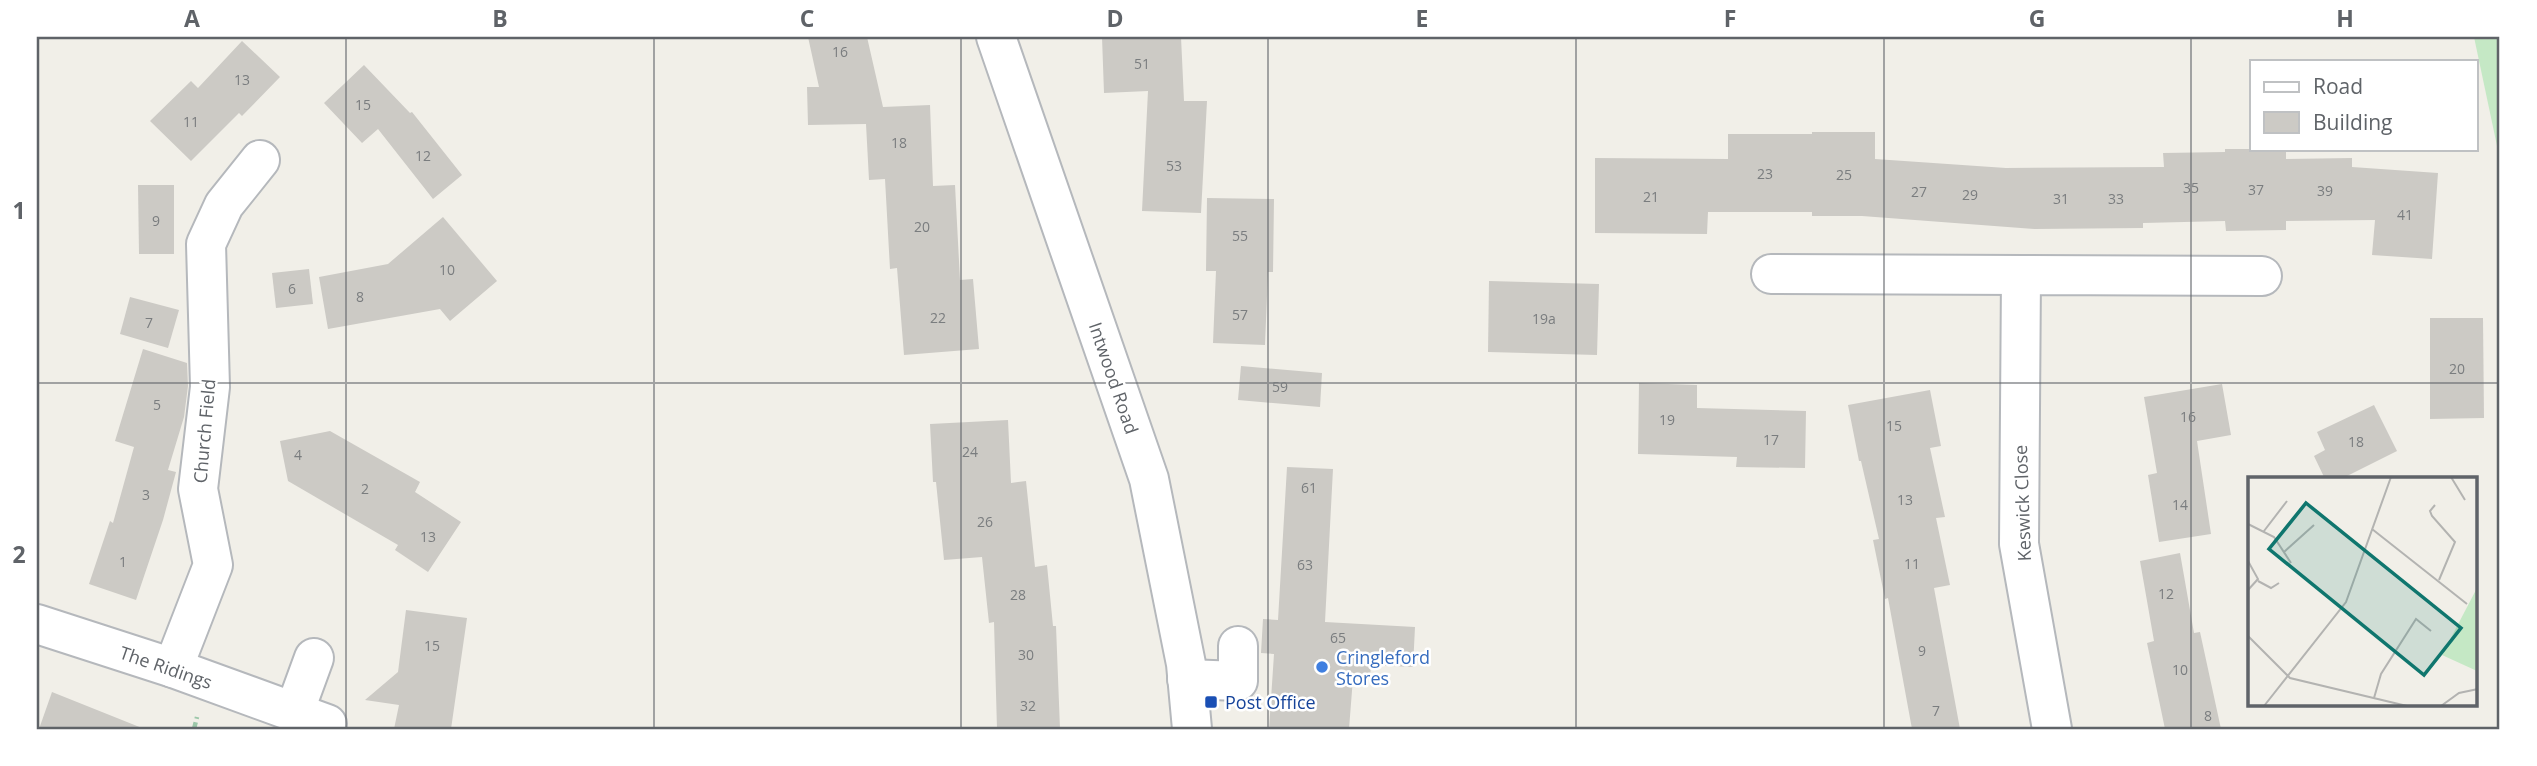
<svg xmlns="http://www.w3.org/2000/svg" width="2537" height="766" font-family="'Open Sans',sans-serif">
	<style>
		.green { fill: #c5e8c5 }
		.building { fill: #cccac5 }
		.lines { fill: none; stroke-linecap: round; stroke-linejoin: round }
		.minor-casing { stroke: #b5b8bc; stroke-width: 42 }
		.path { stroke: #9cc7a9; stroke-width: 4.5; stroke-dasharray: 7 3.5; stroke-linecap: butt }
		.minor { stroke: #fff; stroke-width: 38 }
		.grid { fill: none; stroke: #5f6368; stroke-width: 2; stroke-opacity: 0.55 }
		.shop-dot { fill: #3f7fe0; stroke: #fff; stroke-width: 2.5 }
		.transit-dot { fill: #1a4fb4; stroke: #fff; stroke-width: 2.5 }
		.labels { text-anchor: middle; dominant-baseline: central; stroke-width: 5; stroke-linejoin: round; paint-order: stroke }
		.number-label { font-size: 14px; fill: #7a7d7f }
		.street-label { font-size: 18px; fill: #5f6368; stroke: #fff }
		.shop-label { font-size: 18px; fill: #366cbe; stroke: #fff; text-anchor: start }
		.transit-label { font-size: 18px; fill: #164399; stroke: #fff; text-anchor: start }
		.inset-road { fill: none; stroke: #b3b3b1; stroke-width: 2 }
		.view { fill: #0f766e; fill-opacity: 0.15; stroke: #0f766e; stroke-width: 3.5 }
		.inset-edge { fill: none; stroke: #5f6368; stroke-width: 3.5 }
		.neatline { fill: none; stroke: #5f6368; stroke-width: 2.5 }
		.grid-label { font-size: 23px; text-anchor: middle; font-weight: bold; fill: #5f6368 }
	</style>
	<rect width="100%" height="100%" fill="#f1efe8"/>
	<path class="green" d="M2474 37H2500V160Z"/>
	<g class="building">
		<path d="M808 37H867L883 107 930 105 933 186 955 185 960 280 973 279 979 349 904 355 897 268 890 269 885 179 869 180 866 124 808 125 807 87H819Z"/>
		<path d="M1102 37H1181L1184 101H1207L1201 213 1142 211 1148 91 1104 93Z"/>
		<path d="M242 41 280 77 242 116 239 113 191 161 150 121 191 81 198 88Z"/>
		<path d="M364 65 410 113 412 112 462 175 433 199 378 129 362 143 324 103Z"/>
		<path d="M1812 132H1875V159L2006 168 2164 167 2163 153 2225 152V149H2286V159L2352 158V167L2438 173 2432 259 2372 255 2375 220 2286 221V230L2226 231 2225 221 2143 223V228L2034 229 1862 216H1812V212H1708L1707 234 1595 233V158L1728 159V134H1812Z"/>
		<path d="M138 185H174V254H139Z"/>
		<path d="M1207 198 1274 199 1273 272H1268L1265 345 1213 343 1216 271H1206Z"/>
		<path d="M443 217 497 281 450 321 440 309 328 329 319 277 388 264Z"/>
		<path d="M309 269 313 304 276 308 272 273Z"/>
		<path d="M1489 281 1599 284 1597 355 1488 352Z"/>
		<path d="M130 297 179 310 168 348 120 334Z"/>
		<path d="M2430 318H2483L2484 418 2430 419Z"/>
		<path d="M143 349 187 363 188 386 184 417 168 470 176 472 163 520 136 600 89 584 110 521 113 523 134 447 115 441Z"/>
		<path d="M1241 366 1322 373 1320 407 1238 400Z"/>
		<path d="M1639 383 1697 385V408L1806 411 1805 468 1736 467 1737 457 1638 454Z"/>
		<path d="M2222 384 2231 435 2197 441 2211 534 2159 542 2148 475 2157 473 2144 397Z"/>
		<path d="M1930 390 1941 446 1930 448 1945 517 1936 518 1950 585 1934 588 1960 729H1912L1888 598 1885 599 1873 540 1879 539 1861 461H1859L1848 405Z"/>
		<path d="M2374 405 2397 451 2341 479H2325L2314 456 2325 450 2317 432Z"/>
		<path d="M1008 420 1011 483 1026 481 1035 567 1047 565 1053 626H1056L1060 729H997L994 622 989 623 982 557 944 560 936 482H933L930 424Z"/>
		<path d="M330 431 420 482 415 492 461 522 428 572 395 550 398 545 288 481 280 441Z"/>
		<path d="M1287 467 1333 469 1325 622 1415 627 1413 667 1371 665 1370 679 1353 678 1349 729H1269L1274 654 1261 653 1263 619 1278 620Z"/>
		<path d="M2180 553 2194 633 2200 632 2221 729H2165L2147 643 2154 641 2140 561Z"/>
		<path d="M406 610 467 618 451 729H394L399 705 365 700 398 672Z"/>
		<path d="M52 692 142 728 141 729H39Z"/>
	</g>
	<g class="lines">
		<g class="minor-casing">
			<g id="minor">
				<path d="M996 37 1149 479 1186 664 1192 729"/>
				<path d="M1771 274 2021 275"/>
				<path d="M37 624 173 668 327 724"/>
				<path d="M173 668 213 565 198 489 210 387 206 244 224 205 260 160"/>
				<path d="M1187 679 1238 681V646"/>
				<path d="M295 710 314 658"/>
				<path d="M2052 729 2019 544 2021 275 2262 276"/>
			</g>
		</g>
		<path class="path" d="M194 729 197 717"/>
		<use href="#minor" class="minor"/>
	</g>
	<path class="grid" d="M346 37V729M654 37V729M961 37V729M1268 37V729M1576 37V729M1884 37V729M2191 37V729M37 383H2500"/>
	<circle class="shop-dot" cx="1322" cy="667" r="7"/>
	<rect class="transit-dot" x="1204" y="695" width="14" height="14" rx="3.5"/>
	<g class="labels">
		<g class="number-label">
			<text x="840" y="51">16</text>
			<text x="1142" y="63">51</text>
			<text x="242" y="79">13</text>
			<text x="363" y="104">15</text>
			<text x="191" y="121">11</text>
			<text x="899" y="142">18</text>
			<text x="423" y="155">12</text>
			<text x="1174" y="165">53</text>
			<text x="1765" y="173">23</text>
			<text x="1844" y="174">25</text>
			<text x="2191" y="187">35</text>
			<text x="2256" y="189">37</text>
			<text x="2325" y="190">39</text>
			<text x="1919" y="191">27</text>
			<text x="1970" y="194">29</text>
			<text x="1651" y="196">21</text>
			<text x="2061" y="198">31</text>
			<text x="2116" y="198">33</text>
			<text x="2405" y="214">41</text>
			<text x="156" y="220">9</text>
			<text x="922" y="226">20</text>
			<text x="1240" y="235">55</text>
			<text x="447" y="269">10</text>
			<text x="292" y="288">6</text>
			<text x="360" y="296">8</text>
			<text x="1240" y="314">57</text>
			<text x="938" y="317">22</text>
			<text x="1544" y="318">19a</text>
			<text x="149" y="322">7</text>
			<text x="2457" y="368">20</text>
			<text x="1280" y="386">59</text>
			<text x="157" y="404">5</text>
			<text x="2188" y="416">16</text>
			<text x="1667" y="419">19</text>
			<text x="1894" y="425">15</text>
			<text x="1771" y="439">17</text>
			<text x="2356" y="441">18</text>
			<text x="970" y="451">24</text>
			<text x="298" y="454">4</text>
			<text x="1309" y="487">61</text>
			<text x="365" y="488">2</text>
			<text x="146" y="494">3</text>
			<text x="1905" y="499">13</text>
			<text x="2180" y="504">14</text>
			<text x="985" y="521">26</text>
			<text x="428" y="536">13</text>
			<text x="123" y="561">1</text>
			<text x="1912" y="563">11</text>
			<text x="1305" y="564">63</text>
			<text x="2166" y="593">12</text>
			<text x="1018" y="594">28</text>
			<text x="1338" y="637">65</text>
			<text x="432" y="645">15</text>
			<text x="1922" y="650">9</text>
			<text x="1026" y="654">30</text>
			<text x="2180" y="669">10</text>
			<text x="1028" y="705">32</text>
			<text x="1936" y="710">7</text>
			<text x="2208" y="715">8</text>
		</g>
		<g class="street-label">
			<text transform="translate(1114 378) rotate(71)">Intwood Road</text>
			<text transform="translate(204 431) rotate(-85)">Church Field</text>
			<text transform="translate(2022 503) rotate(-92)">Keswick Close</text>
			<text transform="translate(166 667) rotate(19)">The Ridings</text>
		</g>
		<g class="shop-label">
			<text x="1336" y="657">Cringleford<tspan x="1336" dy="21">Stores</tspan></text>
		</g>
		<g class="transit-label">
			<text x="1225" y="702">Post Office</text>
		</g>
	</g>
	<g transform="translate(2248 477)">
		<rect width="229" height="229" fill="#f1efe8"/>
		<path d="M229 111V194L194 178Z" fill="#c5e8c5"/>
		<path class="inset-road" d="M203 0 217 23M187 28 182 34 184 39 207 65 191 103M0 47 26 60 43 86M124 52 219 127M16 54 39 24M36 75 66 48M0 84 10 102 0 113M10 104 23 111 31 106M0 159 42 201 159 229M126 221 133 197 168 142 183 154M16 229 98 125 143 0M193 229 211 216 230 212"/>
		<path class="view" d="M58 26 213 151 176 198 21 72Z"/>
		<rect width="229" height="229" class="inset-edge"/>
	</g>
	<rect width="2537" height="766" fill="none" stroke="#ffffff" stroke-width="77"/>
	<rect x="2250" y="60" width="228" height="91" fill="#ffffff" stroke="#bfc1c3" stroke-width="2"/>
	<rect x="2264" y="82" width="35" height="10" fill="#ffffff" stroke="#bfc1c3" stroke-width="2"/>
	<text x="2313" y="94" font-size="21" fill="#5f6368">Road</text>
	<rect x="2264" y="112" width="35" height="21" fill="#cccac5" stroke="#bfc1c3" stroke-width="2"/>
	<text x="2313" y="130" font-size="21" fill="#5f6368">Building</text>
	<rect x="38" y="38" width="2460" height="690" class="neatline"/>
	<g class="grid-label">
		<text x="192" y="27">A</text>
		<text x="500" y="27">B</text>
		<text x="807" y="27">C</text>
		<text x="1115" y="27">D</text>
		<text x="1422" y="27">E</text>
		<text x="1730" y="27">F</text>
		<text x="2037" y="27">G</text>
		<text x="2345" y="27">H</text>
		<text x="19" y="219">1</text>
		<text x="19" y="563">2</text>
	</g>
</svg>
